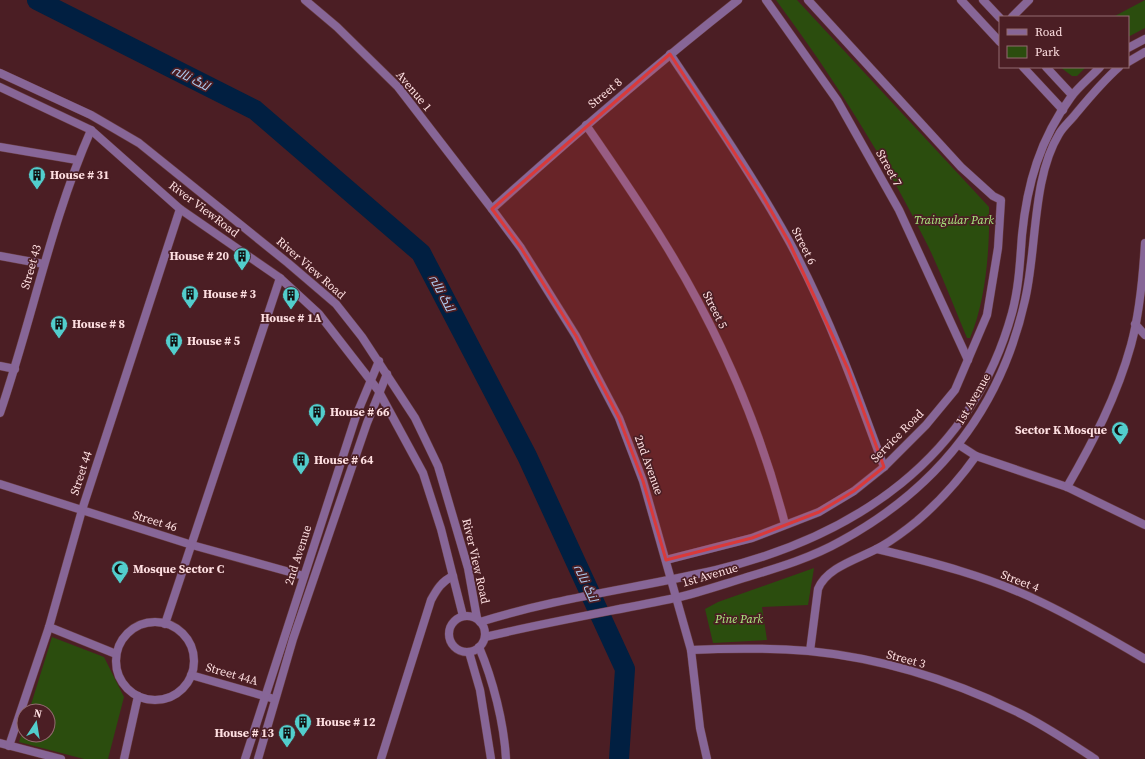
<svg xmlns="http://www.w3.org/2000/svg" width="1145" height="759" font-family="'Source Serif 4',Cairo,serif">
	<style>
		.green { fill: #2b4d0e }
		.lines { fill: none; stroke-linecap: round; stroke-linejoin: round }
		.river { stroke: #011f41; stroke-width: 20 }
		.minor-casing { stroke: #683d42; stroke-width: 9 }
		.tertiary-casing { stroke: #683d42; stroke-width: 9 }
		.minor { stroke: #876697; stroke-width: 8 }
		.tertiary { stroke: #876697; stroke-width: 8 }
		.marked { fill: #da3a3a; fill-opacity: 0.2; stroke: #da3a3a; stroke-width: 3; stroke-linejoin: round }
		.labels { text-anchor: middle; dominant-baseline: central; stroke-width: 3.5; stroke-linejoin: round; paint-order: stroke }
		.street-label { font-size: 12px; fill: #fedfe1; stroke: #4b1e24 }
		.poi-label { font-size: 12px; font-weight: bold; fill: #fedfe1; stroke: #4b1e24; text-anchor: start }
		.park-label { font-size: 12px; font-style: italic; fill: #aced81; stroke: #4b1e24 }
		.water-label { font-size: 13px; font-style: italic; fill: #afcdf2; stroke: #4b1e24 }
	</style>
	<rect width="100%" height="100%" fill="#4b1e24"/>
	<g class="green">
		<path d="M776 0H797L989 207C990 247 986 301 970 338H967C954 307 942 275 928 246 885 159 834 78 776 0Z"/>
		<path d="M1145 0V28L1128 37V17H1113Z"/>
		<path d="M1060 67H1086L1077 76H1072Z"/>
		<path d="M814 568 808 605 762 607 767 640 713 643 705 609 718 602Z"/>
		<path d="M52 637 104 657 124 697 108 759H84L19 742 24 727V735H48V711H29Z"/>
	</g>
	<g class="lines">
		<path class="river" d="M37 0 255 110 421 253 527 456 625 669 619 759"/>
		<g class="minor-casing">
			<g id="minor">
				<path d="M766 0 837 100 899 210 968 360"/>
				<path d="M961 0 1000 42"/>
				<path d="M983 0 1000 18"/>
				<path d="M1012 17 1029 0"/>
				<path d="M1128 48 1145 39"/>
				<path d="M670 54C711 115 753 176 789 241 828 313 856 390 884 467"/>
				<path d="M1128 62 1145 52"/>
				<path d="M1023 67 1063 110"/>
				<path d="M1046 67 1072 95"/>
				<path d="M586 125C613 164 640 203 665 244 718 330 760 427 785 524"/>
				<path d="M0 147 77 160"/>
				<path d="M0 256 44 264"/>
				<path d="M1135 324 1145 335"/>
				<path d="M0 366 15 369"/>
				<path d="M0 413C32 320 51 221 91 130"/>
				<path d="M959 445 976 456 1067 487 1145 525"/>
				<path d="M0 484 192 545 304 576"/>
				<path d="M1067 487C1093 442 1117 396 1131 345 1140 312 1143 277 1145 243"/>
				<path d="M877 549C932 562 990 577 1041 602 1077 619 1111 639 1145 659"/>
				<path d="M666 560 752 538 819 512 854 491 884 467 926 425 955 390 987 315 998 248 1001 200 993 196 961 167 808 0"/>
				<path d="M480 622C556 598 638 588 716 570 856 536 972 458 1012 313 1019 287 1020 261 1022 235 1027 184 1040 139 1071 97 1079 86 1091 77 1100 67"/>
				<path d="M165 624 280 278"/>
				<path d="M49 627 116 654"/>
				<path d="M485 637C548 622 612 611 675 598 698 593 721 585 744 578 777 568 811 558 841 541 938 488 1001 408 1025 300 1037 249 1032 178 1059 134 1063 127 1069 122 1074 116 1089 98 1101 83 1119 67"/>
				<path d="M691 650C731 648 770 648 809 651 880 658 951 680 1015 711 1043 724 1069 742 1095 759"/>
				<path d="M810 651 818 589C827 566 862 558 882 546 894 539 906 530 917 521 939 502 959 480 976 456"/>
				<path d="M0 743 61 759"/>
				<path d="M9 746 49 627 82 510 180 209"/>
				<path d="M124 759 138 696"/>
				<path d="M381 759 431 600C437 589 442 581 453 576"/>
				<path d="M707 759 700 728 691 650 643 481 619 418 576 336 521 248 492 209C572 137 653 67 738 0"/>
			</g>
		</g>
		<g class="tertiary-casing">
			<g id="tertiary">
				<path d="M305 0 337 27 398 87 492 209"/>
				<path d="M0 73 91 115 139 143 288 263 336 304 362 337 415 418 438 466 468 568 477 618"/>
				<path d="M0 87 91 130 180 209 280 278 319 314 378 390 423 473 441 529 463 616"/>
				<circle cx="467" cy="634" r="18"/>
				<circle cx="155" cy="661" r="39"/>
				<path d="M479 647C493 680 504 723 506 759"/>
				<path d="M469 652 480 690 491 759"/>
				<path d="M191 675 271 698"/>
				<path d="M245 759 356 416 379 361"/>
				<path d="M258 759 293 639 367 423 387 374"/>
			</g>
		</g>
		<use href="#minor" class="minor"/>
		<use href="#tertiary" class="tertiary"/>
	</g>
	<path class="marked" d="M670 54 762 195 789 242 848 369 884 467 854 491 819 512 752 538 666 560 643 481 619 418 576 336 521 248 492 209Z"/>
	<defs>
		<g id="building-pin" transform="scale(0.9)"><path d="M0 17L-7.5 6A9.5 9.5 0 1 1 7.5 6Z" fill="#52cdcc" stroke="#4b1e24"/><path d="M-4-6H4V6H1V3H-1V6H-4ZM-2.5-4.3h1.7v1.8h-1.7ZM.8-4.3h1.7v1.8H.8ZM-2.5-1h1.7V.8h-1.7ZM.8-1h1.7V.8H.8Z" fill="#111"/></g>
		<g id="mosque-pin" transform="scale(0.9)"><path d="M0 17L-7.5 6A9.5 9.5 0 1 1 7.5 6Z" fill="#52cdcc" stroke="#4b1e24"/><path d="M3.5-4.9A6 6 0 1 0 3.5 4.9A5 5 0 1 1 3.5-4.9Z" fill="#111"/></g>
	</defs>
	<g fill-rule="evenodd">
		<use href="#building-pin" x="37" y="175"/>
		<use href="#building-pin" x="242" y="256"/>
		<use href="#building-pin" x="190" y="294"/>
		<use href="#building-pin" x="291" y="295"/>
		<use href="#building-pin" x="59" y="324"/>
		<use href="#building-pin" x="174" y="341"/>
		<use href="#building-pin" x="317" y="412"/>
		<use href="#mosque-pin" x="1120" y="430"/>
		<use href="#building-pin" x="301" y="460"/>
		<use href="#mosque-pin" x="120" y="569"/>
		<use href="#building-pin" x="303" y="722"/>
		<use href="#building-pin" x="287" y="733"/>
	</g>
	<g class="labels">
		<g class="street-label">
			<text transform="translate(414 91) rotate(50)">Avenue 1</text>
			<text transform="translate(605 93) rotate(-40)">Street 8</text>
			<text transform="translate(889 168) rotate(61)">Street 7</text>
			<text transform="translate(204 209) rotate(37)">River ViewRoad</text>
			<text transform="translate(804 246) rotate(63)">Street 6</text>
			<text transform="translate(31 267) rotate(-74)">Street 43</text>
			<text transform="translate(311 268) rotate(41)">River View Road</text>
			<text transform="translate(715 310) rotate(63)">Street 5</text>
			<text transform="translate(973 399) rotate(-60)">1st Avenue</text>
			<text transform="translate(897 436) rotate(-45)">Service Road</text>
			<text transform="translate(649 465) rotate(70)">2nd Avenue</text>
			<text transform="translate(81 473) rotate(-72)">Street 44</text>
			<text transform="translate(155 521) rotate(17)">Street 46</text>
			<text transform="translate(298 555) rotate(-72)">2nd Avenue</text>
			<text transform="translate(476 561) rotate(77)">River View Road</text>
			<text transform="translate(710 575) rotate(-16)">1st Avenue</text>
			<text transform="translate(1020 581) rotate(21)">Street 4</text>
			<text transform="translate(906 659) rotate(15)">Street 3</text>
			<text transform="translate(232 674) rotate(16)">Street 44A</text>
		</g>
		<g class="poi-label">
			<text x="50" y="175">House # 31</text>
			<text x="229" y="256" text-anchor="end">House # 20</text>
			<text x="203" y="294">House # 3</text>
			<text x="291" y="318" text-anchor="middle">House # 1A</text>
			<text x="72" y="324">House # 8</text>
			<text x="187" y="341">House # 5</text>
			<text x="330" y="412">House # 66</text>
			<text x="1107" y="430" text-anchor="end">Sector K Mosque</text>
			<text x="314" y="460">House # 64</text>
			<text x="133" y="569">Mosque Sector C</text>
			<text x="316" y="722">House # 12</text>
			<text x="274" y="733" text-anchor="end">House # 13</text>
		</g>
		<g class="park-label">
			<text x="954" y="220">Traingular Park</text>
			<text x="739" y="619">Pine Park</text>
		</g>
		<g class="water-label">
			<text transform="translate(191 78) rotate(27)">لنگ نالہ</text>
			<text transform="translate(442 293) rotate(62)">لنگ نالہ</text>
			<text transform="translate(586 583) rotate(65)">لنگ نالہ</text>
		</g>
	</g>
	<rect x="999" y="16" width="130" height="52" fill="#4b1e24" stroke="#936b70"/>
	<rect x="1007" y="29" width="20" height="6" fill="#876697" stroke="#936b70"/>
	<text x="1035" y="36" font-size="12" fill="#fedfe1">Road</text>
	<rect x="1007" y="46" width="20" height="12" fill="#2b4d0e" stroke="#936b70"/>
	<text x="1035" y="56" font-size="12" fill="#fedfe1">Park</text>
	<g transform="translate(36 723) rotate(12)"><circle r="19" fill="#4b1e24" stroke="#936b70"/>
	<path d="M0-3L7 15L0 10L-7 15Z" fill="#52cdcc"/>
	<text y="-6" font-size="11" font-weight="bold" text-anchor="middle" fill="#fedfe1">N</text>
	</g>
</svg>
